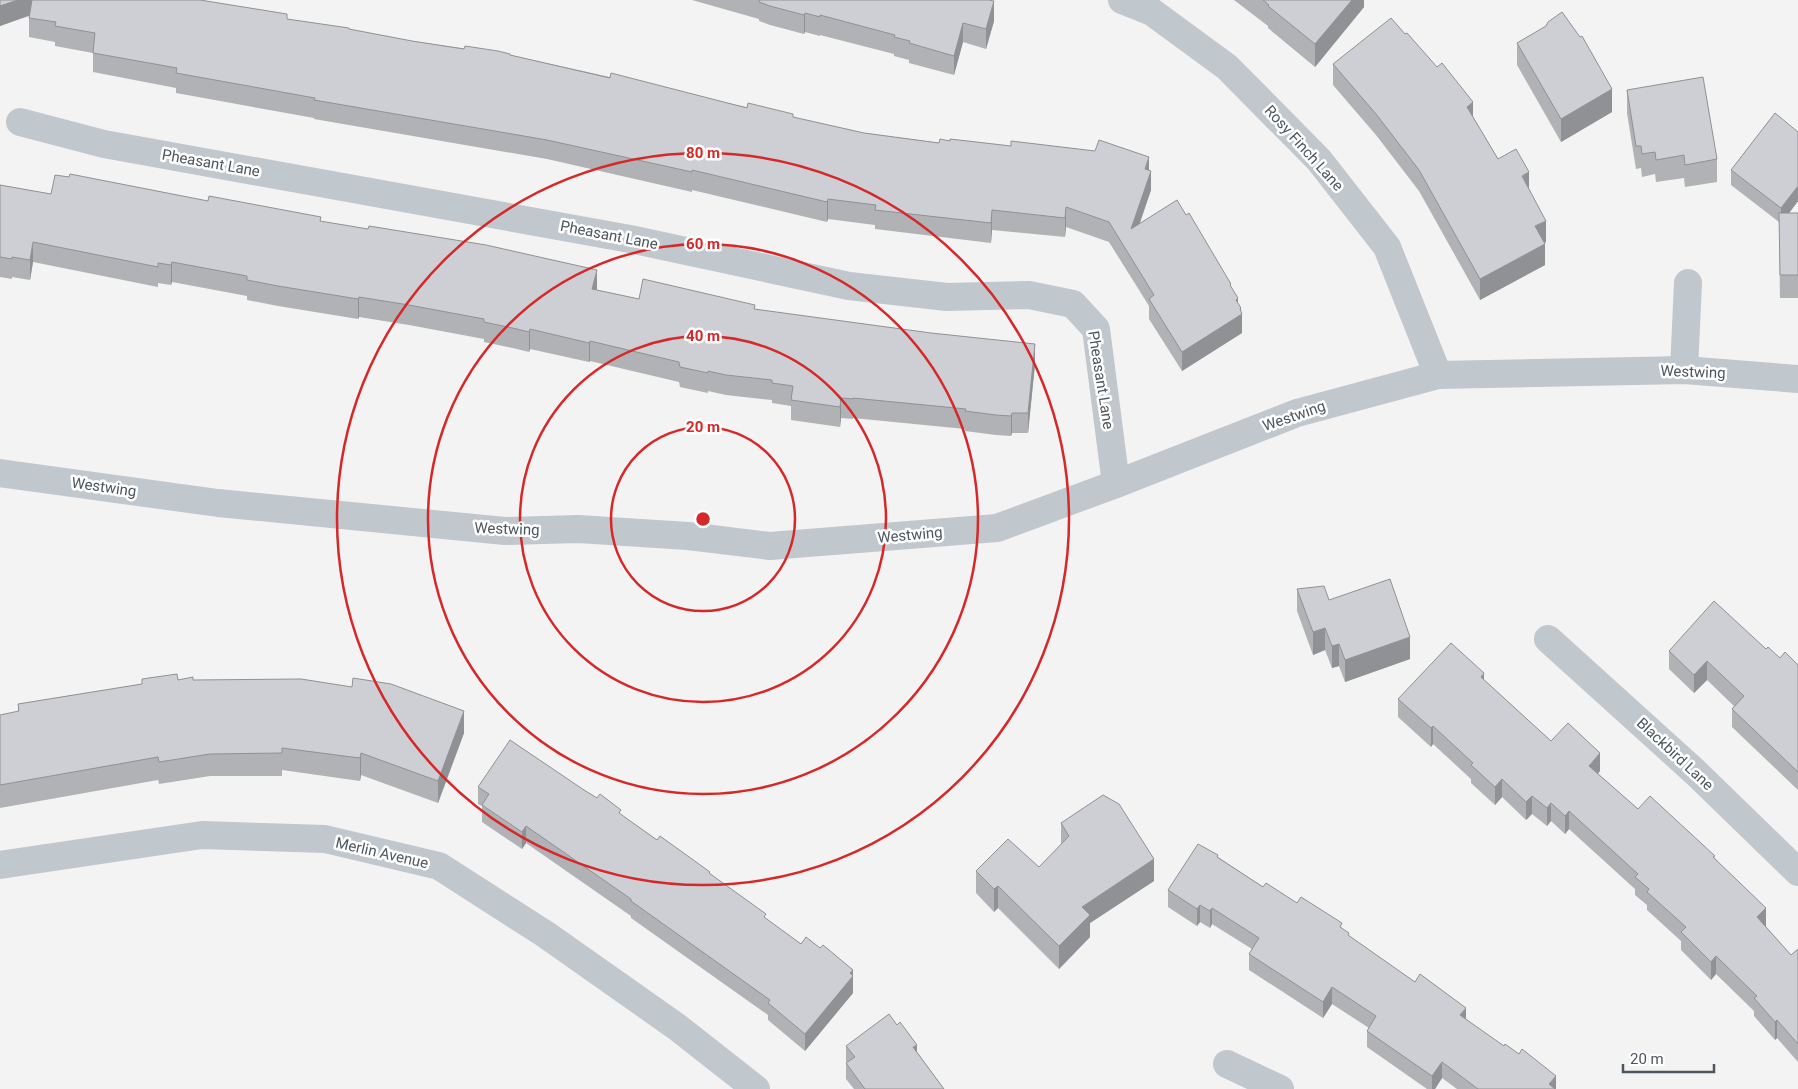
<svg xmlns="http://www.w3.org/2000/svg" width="1798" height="1089" font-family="Roboto,sans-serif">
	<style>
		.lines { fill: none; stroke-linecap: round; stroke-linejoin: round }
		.minor { stroke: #c0c7cd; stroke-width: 28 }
		.wall { fill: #b0b2b6 }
		.shaded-wall { fill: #909194 }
		.building { fill: #cdcfd4; stroke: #909194 }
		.ring { fill: none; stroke: #d62828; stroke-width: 2.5 }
		.labels { text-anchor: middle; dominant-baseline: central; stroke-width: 5; stroke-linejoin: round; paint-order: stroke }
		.street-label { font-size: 15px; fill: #4c565e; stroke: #fff }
		.centre { fill: #d62828; stroke: #fff; stroke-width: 2.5 }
		.ring-label { font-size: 15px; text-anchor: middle; font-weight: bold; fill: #d62828; stroke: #fff; stroke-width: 5; stroke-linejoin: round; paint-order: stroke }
	</style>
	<rect width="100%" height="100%" fill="#f4f3f3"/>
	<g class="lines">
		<g class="minor">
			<path d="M1122 0 1152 12 1227 67 1319 160 1387 247 1438 375"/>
			<path d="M20 122 104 144 630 239 849 286 947 297 1029 295 1073 304 1096 329 1116 484"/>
			<path d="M1684 370 1688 283"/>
			<path d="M0 473 218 503 505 531 578 529 688 536 770 546 997 528 1116 484 1297 413 1438 375 1684 370 1798 379"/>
			<path d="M1548 639 1695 772 1798 872"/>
			<path d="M0 865 202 835 325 839 439 866 545 934 677 1027 756 1089"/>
			<path d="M1227 1064 1280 1089"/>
		</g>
	</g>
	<g class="wall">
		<path d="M0 0 287 19 412 41 510 55 864 133 1149 170 1151 190 1140 223 1231 287 1241 312 1242 333 1182 371 1149 319V306L1109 242 1066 227 1065 237 992 230 991 243 875 229V225L828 219 827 222 692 190V192L547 159 314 119V118L176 93V88L93 72V53L55 46V42L29 37V16L0 26Z"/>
		<path d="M692 0H989L994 21 986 49 963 42 954 75 909 63V60L894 56V54L820 35V36L805 32 804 34 770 25 759 21V19Z"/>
		<path d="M1234 0H1364V7L1315 67 1268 28V26Z"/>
		<path d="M1580 37 1612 112 1561 142 1517 65V43Z"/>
		<path d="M1333 64 1473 117 1498 159 1529 189 1546 242 1544 243 1545 265 1480 300 1419 191 1376 135 1333 85Z"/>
		<path d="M1627 90 1717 159V182L1685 187 1684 178 1656 182 1655 174 1642 177 1641 168 1636 169 1627 113Z"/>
		<path d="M1798 132V201L1789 213H1798V298H1780L1779 222 1731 185V170Z"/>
		<path d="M0 185 51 194 208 201 321 222 597 290 639 299 755 309 1035 364 1028 433H1012L1011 436 996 435 965 431V429L853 418V419L841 418 840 427 791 420V406L772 403V400L726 395 708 391V393L680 387 679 382 590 361 589 362 530 349 529 352 517 349 484 342V339L409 325 359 317 358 319 278 306 247 300V296L172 282 171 285 158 283V287L33 262 30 280 12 277V279L0 277Z"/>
		<path d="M1297 589 1329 600 1410 659 1345 682 1339 666 1332 668 1325 650 1313 655 1297 611Z"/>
		<path d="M1766 649 1780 658 1798 665V790L1732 727V709L1734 706 1707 680 1694 693 1669 669V651Z"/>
		<path d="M142 679 193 680 464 733 438 803 361 775 360 781 282 770V776H210L159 784 158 780 0 808V715L18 712V704L142 684Z"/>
		<path d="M1484 680 1551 741 1600 771 1598 774 1638 809 1715 858 1766 926H1765L1791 955 1798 949V1062L1777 1038 1775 1040 1754 1016V1011L1716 974 1711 980 1681 950V941L1647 910V905L1635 895V889L1569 829 1565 834 1551 821 1547 826 1532 814 1526 820 1502 797 1495 805 1471 783V779L1433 744 1431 747 1398 717V699Z"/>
		<path d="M478 787 584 790 657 840 710 874 766 919 801 944 820 948 853 970V993L805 1051 768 1020V1015L631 918V916L526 843 522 849 482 822V806L478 804Z"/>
		<path d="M1061 823 1154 881 1090 923V937L1059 969 998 908 994 912 976 893V871L1039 867 1061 845Z"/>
		<path d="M1218 857 1263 887 1297 903 1342 928 1349 936 1466 1019 1556 1089H1457L1442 1078 1435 1089H1427L1367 1047V1031L1369 1028 1332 1004 1323 1018 1249 970V954L1252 949 1212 924 1210 928 1200 922 1197 926 1168 907V890Z"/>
		<path d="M846 1046 917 1052 944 1089H854L846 1079V1063H847L846 1061Z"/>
	</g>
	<g class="shaded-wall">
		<path d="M18 0H33V14L0 26V6Z"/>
		<path d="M1352 0H1364V7L1315 67V44Z"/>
		<path d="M994 1V21L986 49V29Z"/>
		<path d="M805 13V32L804 34V15Z"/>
		<path d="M963 23V42L954 75V56Z"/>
		<path d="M1612 89V112L1561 142V119Z"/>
		<path d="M1473 102V123L1467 107Z"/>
		<path d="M1149 157V176L1151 171V190L1131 248V229L1145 169Z"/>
		<path d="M1529 172V193L1522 176Z"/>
		<path d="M1798 186V201L1781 224V208Z"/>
		<path d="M828 199V219L827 222V202Z"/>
		<path d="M1066 207V227L1065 237V218Z"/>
		<path d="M992 210V230L991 243V223Z"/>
		<path d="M1546 221V242L1535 247V226Z"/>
		<path d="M33 242V262L30 280V260Z"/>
		<path d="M1545 244V265L1480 300V279Z"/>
		<path d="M172 262V282L171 285V265Z"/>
		<path d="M597 270V290L592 289Z"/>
		<path d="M359 297V317L358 319V299Z"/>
		<path d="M1238 298V317L1240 309 1241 308V314H1242V333L1182 371V352Z"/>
		<path d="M530 329V349L529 352V332Z"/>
		<path d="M590 341V361L589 362V343Z"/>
		<path d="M1035 344V364L1028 433V413Z"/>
		<path d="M841 398V418L840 427V407Z"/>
		<path d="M1012 413V433L1011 436V416Z"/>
		<path d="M1325 628V650L1313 655V632Z"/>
		<path d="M1410 637V659L1345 682V660Z"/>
		<path d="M1339 644V666L1332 668V646Z"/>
		<path d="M1707 661V680L1694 693V675Z"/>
		<path d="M1484 673V691L1481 677Z"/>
		<path d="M464 711V733L438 803V781Z"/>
		<path d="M1433 726V744L1431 747V728Z"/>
		<path d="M361 753V775L360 781V758Z"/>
		<path d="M1600 753V771L1589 784V766Z"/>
		<path d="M1502 779V797L1495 805V787Z"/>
		<path d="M1532 796V814L1526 820V802Z"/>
		<path d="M1551 803V821L1547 826V808Z"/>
		<path d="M1569 811V829L1565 834V816Z"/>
		<path d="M526 826V843L522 849V832Z"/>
		<path d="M1154 859V881L1090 923V937L1059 969V946L1082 907Z"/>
		<path d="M998 886V908L994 912V889Z"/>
		<path d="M1200 905V922L1197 926V909Z"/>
		<path d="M1212 908V924L1210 928V911Z"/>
		<path d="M1766 908V926L1757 935V917Z"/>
		<path d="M1716 956V974L1711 980V962Z"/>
		<path d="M853 970V993L805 1051V1034Z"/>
		<path d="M1332 987V1004L1323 1018V1002Z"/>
		<path d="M1466 1008V1024L1460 1015Z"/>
		<path d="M1777 1020V1038L1775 1040V1022Z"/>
		<path d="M917 1045V1060L913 1047Z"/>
		<path d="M1442 1062V1078L1435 1089H1432V1076Z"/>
		<path d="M1556 1076V1089H1549V1084Z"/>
	</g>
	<g class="building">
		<path d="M0 0H18L0 6Z"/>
		<path d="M32 0H200L287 14V19L349 28V29L412 41 464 49 465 46 498 51 510 54V55L610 78 611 73 747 108 748 103 793 114V117L864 133 939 143 940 139 950 141V139L1011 146V141L1095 151 1099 140 1149 157 1145 169 1151 171 1131 229 1177 200 1186 215 1189 213 1231 284 1230 285 1238 298 1236 300 1241 308 1240 309 1242 314 1182 352 1149 299 1154 295 1109 222 1066 207 1065 218 992 210 991 223 875 210 876 205 828 199 827 202 692 170V172L547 140 314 100 315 98 176 73 177 68 93 53 95 33 55 26 56 22 29 18Z"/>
		<path d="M760 0H989L994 1 986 29 963 23 954 56 909 43 910 41 894 37 895 35 820 15V17L805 13 804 15 770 6 759 2Z"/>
		<path d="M1263 0H1352L1315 44 1268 6 1269 5Z"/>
		<path d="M1562 12 1580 37 1582 36 1612 89 1561 119 1517 43 1546 26 1548 22Z"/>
		<path d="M1391 18 1405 34 1407 33 1437 67 1442 63 1473 102 1467 107 1498 159 1516 149 1529 172 1522 176 1546 221 1535 226 1545 244 1480 279 1419 170 1376 114 1333 64Z"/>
		<path d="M1703 77 1717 159 1685 165 1684 155 1656 160 1655 152 1642 154 1641 146H1636L1627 90Z"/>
		<path d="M1775 113 1798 132V186L1781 208 1731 170Z"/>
		<path d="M70 174 208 201 209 196 321 217 320 221 368 229 369 226 486 245 597 270 592 289 639 299 643 279 755 305 754 309 931 333 1035 344 1028 413H1012L1011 416 996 415 965 411 966 409 853 398V399L841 398 840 407 791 400 793 386 772 383V380L726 375 708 371V373L680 367 679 362 590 341 589 343 530 329 529 332 517 329 484 322V319L409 305 359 297 358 299 278 286 247 280V276L172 262 171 265 158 263V267L33 242 30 260 12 257V259L0 257V185L51 194 55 175 69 177Z"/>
		<path d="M1779 213H1798V275H1780Z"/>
		<path d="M1390 579 1410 637 1345 660 1339 644 1332 646 1325 628 1313 632 1297 589 1324 586 1329 600Z"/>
		<path d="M1714 601 1766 649 1768 647 1780 658 1785 652 1798 665V772L1732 709 1744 696 1707 661 1694 675 1669 651Z"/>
		<path d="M1451 643 1484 673 1481 677 1551 741 1568 723 1600 753 1589 766 1638 809 1650 796 1715 856 1713 857 1766 908 1757 917 1791 955 1798 949V1044L1777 1020 1775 1022 1754 998 1757 996 1716 956 1711 962 1681 932 1686 927 1647 892 1649 889 1635 877 1638 874 1569 811 1565 816 1551 803 1547 808 1532 796 1526 802 1502 779 1495 787 1471 765 1473 763 1433 726 1431 728 1398 699Z"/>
		<path d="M177 674 178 680 193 677V680L301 679 352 687 353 678 391 684 464 711 438 781 361 753 360 758 282 748V753L210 754 159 762 158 757 0 785V715L19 711 18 704 142 684V679Z"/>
		<path d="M510 740 584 790 597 798 600 794 621 810 619 813 657 840 660 836 710 872 709 873 766 914 764 917 801 944 806 937 820 948 823 945 853 970 850 973 853 976 805 1034 768 1003 770 1000 631 901V899L526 826 522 832 482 805 489 794 478 787Z"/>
		<path d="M1103 795 1119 804 1154 859 1082 907 1090 915 1059 946 998 886 994 889 976 871 1008 839 1039 867 1069 836 1061 823Z"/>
		<path d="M1198 844 1218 855 1217 857 1263 887 1266 883 1297 903 1301 897 1342 923 1340 927 1349 933 1348 935 1415 982 1420 974 1466 1008 1460 1015 1504 1046 1505 1044 1519 1054 1522 1049 1556 1076 1549 1084 1555 1089H1478L1442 1062 1432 1076 1367 1031 1376 1016 1332 987 1323 1002 1249 954 1259 938 1212 908 1210 911 1200 905 1197 909 1168 890Z"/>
		<path d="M889 1014 897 1025 900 1022 917 1045 913 1047 944 1089H865L846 1063 855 1057 846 1046Z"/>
	</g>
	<g class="ring">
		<circle cx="703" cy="519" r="92"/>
		<circle cx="703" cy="519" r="183"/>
		<circle cx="703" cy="519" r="275"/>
		<circle cx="703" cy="519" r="366"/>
	</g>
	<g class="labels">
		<g class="street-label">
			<text transform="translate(1304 148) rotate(48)">Rosy Finch Lane</text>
			<text transform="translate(211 163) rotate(10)">Pheasant Lane</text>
			<text transform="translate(609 235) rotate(11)">Pheasant Lane</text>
			<text transform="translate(1693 372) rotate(2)">Westwing</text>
			<text transform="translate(1101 380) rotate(81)">Pheasant Lane</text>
			<text transform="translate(1294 416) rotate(-19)">Westwing</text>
			<text transform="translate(104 487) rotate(8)">Westwing</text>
			<text transform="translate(507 529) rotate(2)">Westwing</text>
			<text transform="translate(910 535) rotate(-5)">Westwing</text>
			<text transform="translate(1675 754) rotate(43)">Blackbird Lane</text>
			<text transform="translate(382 853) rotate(13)">Merlin Avenue</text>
		</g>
	</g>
	<circle cx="703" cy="519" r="8" class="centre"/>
	<g class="ring-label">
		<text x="703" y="158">80 m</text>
		<text x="703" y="249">60 m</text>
		<text x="703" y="341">40 m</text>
		<text x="703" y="432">20 m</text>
	</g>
	<path d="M1623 1064v8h91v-8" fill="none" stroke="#4c565e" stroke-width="2.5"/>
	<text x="1630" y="1064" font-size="15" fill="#4c565e" stroke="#ffffff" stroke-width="4" paint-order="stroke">20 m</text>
</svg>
